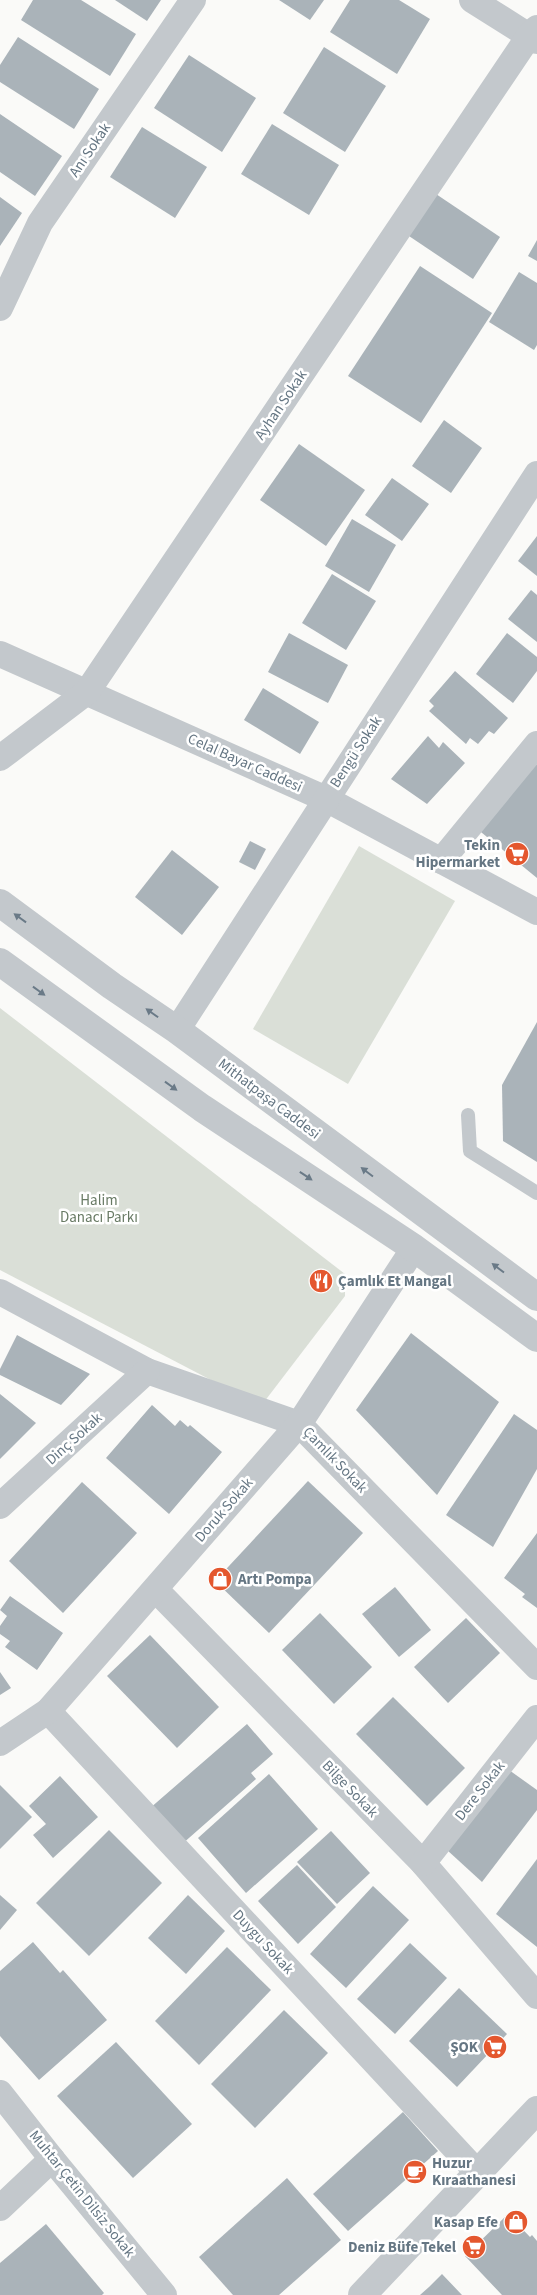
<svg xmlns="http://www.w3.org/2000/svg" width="537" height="2295" font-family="'Source Sans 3',sans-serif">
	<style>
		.green { fill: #dadfd7 }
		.building { fill: #aab3b9 }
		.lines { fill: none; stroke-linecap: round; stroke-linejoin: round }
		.service { stroke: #c3c8cc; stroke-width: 14 }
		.minor { stroke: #c3c8cc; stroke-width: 26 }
		.tertiary { stroke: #c3c8cc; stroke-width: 28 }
		.oneway { fill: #6a7a87 }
		.labels { text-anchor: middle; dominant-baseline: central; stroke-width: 5; stroke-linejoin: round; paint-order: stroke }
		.street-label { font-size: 15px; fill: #657683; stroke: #fff }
		.poi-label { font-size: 15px; font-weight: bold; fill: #657683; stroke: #fff; text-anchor: end }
		.park-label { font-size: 15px; fill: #687a64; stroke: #fff }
	</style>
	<rect width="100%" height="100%" fill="#fafaf8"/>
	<g class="green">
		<path d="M359 846 455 901 348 1084 253 1029Z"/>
		<path d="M0 1008 345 1274V1296L261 1406 0 1270Z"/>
	</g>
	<g class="building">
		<path d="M33 0H81L136 34 110 76 21 20Z"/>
		<path d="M115 0H161L147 21Z"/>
		<path d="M279 0H324L310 20Z"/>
		<path d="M350 0H399L430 19 397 74 330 32Z"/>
		<path d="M18 37 99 89 74 129 0 82V65Z"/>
		<path d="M324 47 386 86 345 152 283 113Z"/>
		<path d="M189 55 256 98 222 152 154 108Z"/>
		<path d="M0 114 62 156 35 196 0 172Z"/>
		<path d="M272 124 339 165 309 215 241 174Z"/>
		<path d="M142 127 207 167 175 218 110 177Z"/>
		<path d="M430 190 500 237 473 279 403 232Z"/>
		<path d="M0 197 22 213 0 246Z"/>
		<path d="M537 240V261L528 256Z"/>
		<path d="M420 266 492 313 421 423 348 376Z"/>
		<path d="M519 272 537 283V345L534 350 489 322Z"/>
		<path d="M444 420 482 448 451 493 412 466Z"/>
		<path d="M299 444 365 490 326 546 260 500Z"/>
		<path d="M392 478 429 504 402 541 365 515Z"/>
		<path d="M352 519 396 545 369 592 325 566Z"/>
		<path d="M537 536V576L518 561Z"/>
		<path d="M332 574 376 601 346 650 302 623Z"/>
		<path d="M531 590 537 595V642L508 619Z"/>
		<path d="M289 633 348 665 328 703 268 672Z"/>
		<path d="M507 633 537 657V671L513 703 476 674Z"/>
		<path d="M455 671 508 718 494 734 489 731 478 744 470 738 466 744 429 711 434 706 429 701Z"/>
		<path d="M263 688 319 722 300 754 244 720Z"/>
		<path d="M428 736 439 748 443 742 465 763 427 804 391 779Z"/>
		<path d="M531 760 537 765V878L476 828Z"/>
		<path d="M250 841 266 849 255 870 239 862Z"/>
		<path d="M172 850 219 887 182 935 135 897Z"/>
		<path d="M537 1022V1162L503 1141 502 1085Z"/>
		<path d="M411 1333 499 1402 437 1495 356 1410Z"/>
		<path d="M17 1335 52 1354 90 1374 61 1405 0 1375V1369Z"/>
		<path d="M0 1394 36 1423 0 1459Z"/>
		<path d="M152 1405 175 1426 180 1420 188 1427 190 1425 222 1452 169 1514 106 1458Z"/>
		<path d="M514 1414 537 1430V1469L493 1547 446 1515Z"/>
		<path d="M308 1481 363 1533 269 1633 215 1581Z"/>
		<path d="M82 1482 137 1533 63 1613 9 1561Z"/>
		<path d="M537 1533V1608L522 1597 525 1594 504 1578Z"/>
		<path d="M395 1587 431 1630 399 1657 362 1614Z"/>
		<path d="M10 1596 63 1633 37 1670 5 1647 10 1641 0 1634V1626L7 1616 0 1610Z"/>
		<path d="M320 1613 372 1667 334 1704 282 1650Z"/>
		<path d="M466 1618 500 1653 448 1703 414 1667Z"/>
		<path d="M150 1635 219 1707 177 1748 107 1676Z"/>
		<path d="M0 1672 11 1688 0 1695Z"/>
		<path d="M393 1697 465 1768 427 1806 356 1734Z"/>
		<path d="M247 1724 273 1754 251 1773 256 1779 181 1845 149 1809Z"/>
		<path d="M509 1770 537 1790V1810L482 1882 447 1850Z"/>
		<path d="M269 1774 318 1829 246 1893 198 1838Z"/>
		<path d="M60 1776 98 1817 53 1858 33 1835 46 1824 29 1806Z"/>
		<path d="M0 1785 32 1817 0 1849Z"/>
		<path d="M109 1830 162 1883 89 1956 36 1903Z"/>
		<path d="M331 1831 370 1873 337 1904 297 1862Z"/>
		<path d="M537 1859V1947L496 1914Z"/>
		<path d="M297 1865 336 1907 298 1944 258 1901Z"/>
		<path d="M373 1886 409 1920 346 1988 310 1954Z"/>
		<path d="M0 1895 17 1910 0 1930Z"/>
		<path d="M188 1895 225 1931 186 1974 148 1938Z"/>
		<path d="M33 1942 60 1973 63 1970 107 2020 39 2080 0 2036V1971Z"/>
		<path d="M410 1943 447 1978 395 2034 357 1999Z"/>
		<path d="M227 1947 271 1990 199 2065 155 2021Z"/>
		<path d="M459 1988 507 2034 457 2087 409 2041Z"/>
		<path d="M284 2010 328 2053 255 2128 211 2084Z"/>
		<path d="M116 2042 192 2124 133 2178 57 2096Z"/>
		<path d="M403 2112 438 2151 348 2231 313 2194Z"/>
		<path d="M287 2178 341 2240 279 2295H233L199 2257Z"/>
		<path d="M508 2214 530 2237 532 2235 537 2241V2295H502L465 2256Z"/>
		<path d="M46 2224 104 2293 102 2295H0V2263Z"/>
		<path d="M442 2274 462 2295H420L429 2287Z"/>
	</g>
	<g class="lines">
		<path class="service" d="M468 1115 470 1151 537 1193"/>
		<g class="minor">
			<path d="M472 0 537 41"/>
			<path d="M0 308 40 223 193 0"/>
			<path d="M0 654 326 799 537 912"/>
			<path d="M0 758 87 692 529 36 537 28"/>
			<path d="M441 861 537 744"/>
			<path d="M177 1030 537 474"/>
			<path d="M0 1292 147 1371 299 1424 537 1667"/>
			<path d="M0 1506 147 1371"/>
			<path d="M156 1590 423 1863 537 1996"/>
			<path d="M48 1711 477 2172"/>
			<path d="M0 1743 48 1711 299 1424 414 1248"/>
			<path d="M423 1863 537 1718"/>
			<path d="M0 2093 52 2159 164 2295"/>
			<path d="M0 2208 52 2159"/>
		</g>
		<g class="tertiary">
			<path d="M0 903 112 986 177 1030 537 1297"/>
			<path d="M0 962 202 1108 414 1248 537 1338"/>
			<path d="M362 2295 537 2110"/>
		</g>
	</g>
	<defs><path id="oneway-solid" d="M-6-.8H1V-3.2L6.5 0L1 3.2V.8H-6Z" transform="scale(1.25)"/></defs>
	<g class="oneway">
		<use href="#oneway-solid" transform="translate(20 918) rotate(-144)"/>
		<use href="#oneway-solid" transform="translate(39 991) rotate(36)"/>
		<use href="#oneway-solid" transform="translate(152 1013) rotate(-145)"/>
		<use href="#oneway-solid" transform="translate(171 1086) rotate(36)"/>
		<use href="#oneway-solid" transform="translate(367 1172) rotate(-143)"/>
		<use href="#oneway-solid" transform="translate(306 1176) rotate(34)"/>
		<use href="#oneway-solid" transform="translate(498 1268) rotate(-143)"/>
	</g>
	<defs>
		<g id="supermarket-disc" transform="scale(1.25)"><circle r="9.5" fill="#e4572e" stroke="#fff"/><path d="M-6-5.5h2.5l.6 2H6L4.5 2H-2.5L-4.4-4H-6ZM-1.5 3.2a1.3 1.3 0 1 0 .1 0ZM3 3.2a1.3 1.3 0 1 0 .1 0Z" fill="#fff"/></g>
		<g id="restaurant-disc" transform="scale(1.25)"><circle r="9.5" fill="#e4572e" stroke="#fff"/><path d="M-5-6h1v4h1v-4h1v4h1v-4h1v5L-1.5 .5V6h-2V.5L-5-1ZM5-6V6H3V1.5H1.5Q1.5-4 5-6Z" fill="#fff"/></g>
		<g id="shop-disc" transform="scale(1.25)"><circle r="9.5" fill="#e4572e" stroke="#fff"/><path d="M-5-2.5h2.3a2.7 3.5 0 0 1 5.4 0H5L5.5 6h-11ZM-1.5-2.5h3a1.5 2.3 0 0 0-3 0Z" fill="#fff"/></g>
		<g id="cafe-disc" transform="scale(1.25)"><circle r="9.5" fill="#e4572e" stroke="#fff"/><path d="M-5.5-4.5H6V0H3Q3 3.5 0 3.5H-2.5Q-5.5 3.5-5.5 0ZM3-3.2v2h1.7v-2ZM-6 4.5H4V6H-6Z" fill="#fff"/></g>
	</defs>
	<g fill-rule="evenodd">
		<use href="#supermarket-disc" x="517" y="854"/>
		<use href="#restaurant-disc" x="321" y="1281"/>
		<use href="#shop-disc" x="220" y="1579"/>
		<use href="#supermarket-disc" x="495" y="2047"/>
		<use href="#cafe-disc" x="415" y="2172"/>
		<use href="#shop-disc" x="516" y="2222"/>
		<use href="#supermarket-disc" x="474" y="2247"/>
	</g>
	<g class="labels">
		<g class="street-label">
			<text transform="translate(90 150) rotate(-56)">Anı Sokak</text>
			<text transform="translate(281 405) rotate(-56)">Ayhan Sokak</text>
			<text transform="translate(356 752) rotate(-57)">Bengü Sokak</text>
			<text transform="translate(245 763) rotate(24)">Celal Bayar Caddesi</text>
			<text transform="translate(269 1099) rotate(37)">Mithatpaşa Caddesi</text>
			<text transform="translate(74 1439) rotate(-42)">Dinç Sokak</text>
			<text transform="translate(335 1460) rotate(46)">Çamlık Sokak</text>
			<text transform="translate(224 1510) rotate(-49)">Doruk Sokak</text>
			<text transform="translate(350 1789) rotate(46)">Bilge Sokak</text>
			<text transform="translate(480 1791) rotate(-52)">Dere Sokak</text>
			<text transform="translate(263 1942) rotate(47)">Duygu Sokak</text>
			<text transform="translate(82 2194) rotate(51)">Muhtar Çetin Dilsiz Sokak</text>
		</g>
		<g class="poi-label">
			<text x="500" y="845">Tekin<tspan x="500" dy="17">Hipermarket</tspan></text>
			<text x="338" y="1281" text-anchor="start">Çamlık Et Mangal</text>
			<text x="238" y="1579" text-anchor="start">Artı Pompa</text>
			<text x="478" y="2047">ŞOK</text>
			<text x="432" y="2163" text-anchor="start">Huzur<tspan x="432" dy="17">Kıraathanesi</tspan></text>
			<text x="498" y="2222">Kasap Efe</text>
			<text x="456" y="2247">Deniz Büfe Tekel</text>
		</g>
		<g class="park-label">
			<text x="99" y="1200">Halim<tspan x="99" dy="17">Danacı Parkı</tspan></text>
		</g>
	</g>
</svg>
